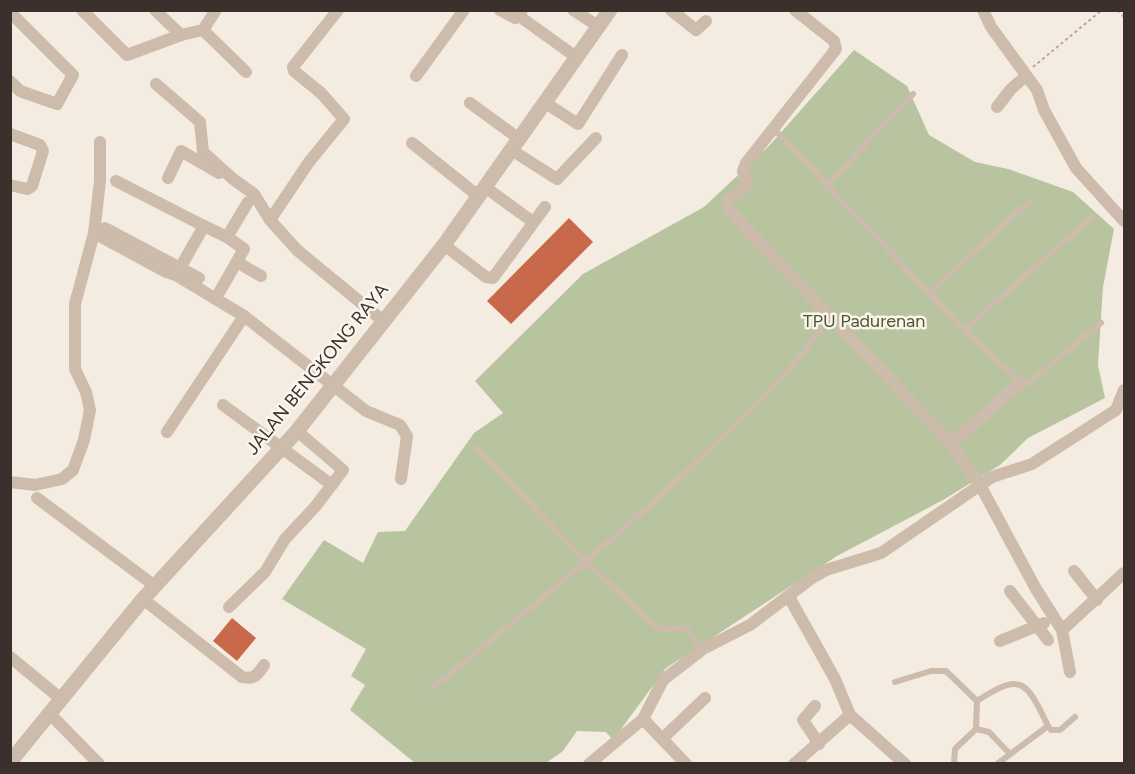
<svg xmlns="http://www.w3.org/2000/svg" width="1135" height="774" font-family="Figtree,sans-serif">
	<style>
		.green { fill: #b8c4a0 }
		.building { fill: #c8694b }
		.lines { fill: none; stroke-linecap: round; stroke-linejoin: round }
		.path { stroke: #b9a596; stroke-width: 2; stroke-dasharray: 3 3; stroke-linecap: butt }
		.service { stroke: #cdbbac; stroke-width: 6 }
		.minor { stroke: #cdbbac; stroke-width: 12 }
		.tertiary { stroke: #cdbbac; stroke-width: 15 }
		.labels { text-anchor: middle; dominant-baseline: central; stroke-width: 5; stroke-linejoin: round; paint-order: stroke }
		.park-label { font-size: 18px; fill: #4a5a2e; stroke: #fbf5ee }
		.street-label { font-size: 18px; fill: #3b302b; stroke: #fbf5ee }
	</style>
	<rect width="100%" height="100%" fill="#f4ebe1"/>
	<path class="green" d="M854 50 907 86 929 135 975 162 1008 169 1073 192 1114 229 1103 287 1098 365 1105 398 1028 438 1000 465 943 500 837 556 666 668 613 740 606 732 577 731 563 751 546 763H415L350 710 365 685 351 676 366 649 282 599 324 540 363 563 378 532 405 531 474 433 503 413 475 381 583 274 704 207 769 146Z"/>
	<g class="building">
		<path d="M569 218 593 242 511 324 487 301Z"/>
		<path d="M232 618 256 638 237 661 213 641Z"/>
	</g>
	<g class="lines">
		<g class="path">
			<path d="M1118 10 1124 17"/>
			<path d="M1033 67 1102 10"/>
		</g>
		<g class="service">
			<path d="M775 130 964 330 1021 382 1027 384 1101 323"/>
			<path d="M827 185 913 94"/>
			<path d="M929 293 1030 201"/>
			<path d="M964 330 1092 217"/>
			<path d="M477 448 587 563 658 628C669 631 676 627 687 629L702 649"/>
			<path d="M895 682 931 671H946L977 701"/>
			<path d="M431 689C526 612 620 536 707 452 751 410 795 369 829 317"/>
			<path d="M976 729 989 732 1010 754"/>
			<path d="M954 764 955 749 976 729 977 701C1021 672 1026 680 1048 726"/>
			<path d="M997 764 1048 726 1051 730H1060L1075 717"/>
		</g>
		<g class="minor">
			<path d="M82 10 127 55 181 35"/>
			<path d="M155 10 181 35 203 30 216 10"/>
			<path d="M500 10 515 18 522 10"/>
			<path d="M573 10 598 26"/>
			<path d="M671 10 696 30 706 21"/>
			<path d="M795 10 834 41 836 49 746 163 743 171 747 185 728 201 727 208 951 444 980 485 1036 589 1062 630 1124 573"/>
			<path d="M983 10 991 27 1037 90 1044 110 1076 168 1124 221"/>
			<path d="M10 12 73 75 57 104 20 91 10 81"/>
			<path d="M519 16 576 57"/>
			<path d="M203 30 246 72"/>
			<path d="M416 76 464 10"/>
			<path d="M156 84 200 122 203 152 233 179 254 194 270 220 297 250 382 320"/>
			<path d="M544 102 578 124 622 55"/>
			<path d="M470 103 518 138"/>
			<path d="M997 107 1011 89 1026 76"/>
			<path d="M10 134 40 145 43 151 32 186 27 189 10 185"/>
			<path d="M412 143 477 195"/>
			<path d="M510 149 557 179 596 138"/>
			<path d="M168 178 181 151 219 173"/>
			<path d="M116 181 204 226"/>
			<path d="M485 187 533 222"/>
			<path d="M270 220 309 162 344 119 321 93 294 71 293 67 338 10"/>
			<path d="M105 228 199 278"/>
			<path d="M94 233 166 272 176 275 244 316 366 411 400 425 407 436 401 479"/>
			<path d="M227 237 248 202"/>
			<path d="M444 245 486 277 493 278 545 207"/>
			<path d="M237 262 261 276"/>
			<path d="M176 275 204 226 227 237 244 249 220 291"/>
			<path d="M223 405 332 485"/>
			<path d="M167 432 244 316"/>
			<path d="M951 444 1021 382"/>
			<path d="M10 482 35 485 62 479 73 470 84 440 90 410 86 392 75 369V304L94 233 100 181V142"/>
			<path d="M37 498 155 586"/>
			<path d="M1074 571 1097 600"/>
			<path d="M1010 591 1048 640"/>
			<path d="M789 597 835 679 850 715"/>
			<path d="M143 599 242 677C255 680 258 674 264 665"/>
			<path d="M229 607 265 572 285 539 315 507 343 470 297 431"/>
			<path d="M1062 630 1070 672"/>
			<path d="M1000 641 1044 623"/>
			<path d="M10 657 60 698"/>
			<path d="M815 706 803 720 819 744"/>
			<path d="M49 713 99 764"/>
			<path d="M643 719 686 764"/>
			<path d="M662 739 705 698"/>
			<path d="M589 764 643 719 663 680 703 649 750 625 812 578 826 570 881 553 992 477 1032 464 1116 410 1124 390"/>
			<path d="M794 764 850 715 905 764"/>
		</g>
		<path class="tertiary" d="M10 762 143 599 297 431 444 245 610 10"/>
	</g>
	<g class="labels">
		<g class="park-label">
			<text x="864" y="321">TPU Padurenan</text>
		</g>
		<g class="street-label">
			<text transform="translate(317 369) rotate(-51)">JALAN BENGKONG RAYA</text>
		</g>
	</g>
	<rect width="1135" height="774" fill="none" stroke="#3b302b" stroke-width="24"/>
</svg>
